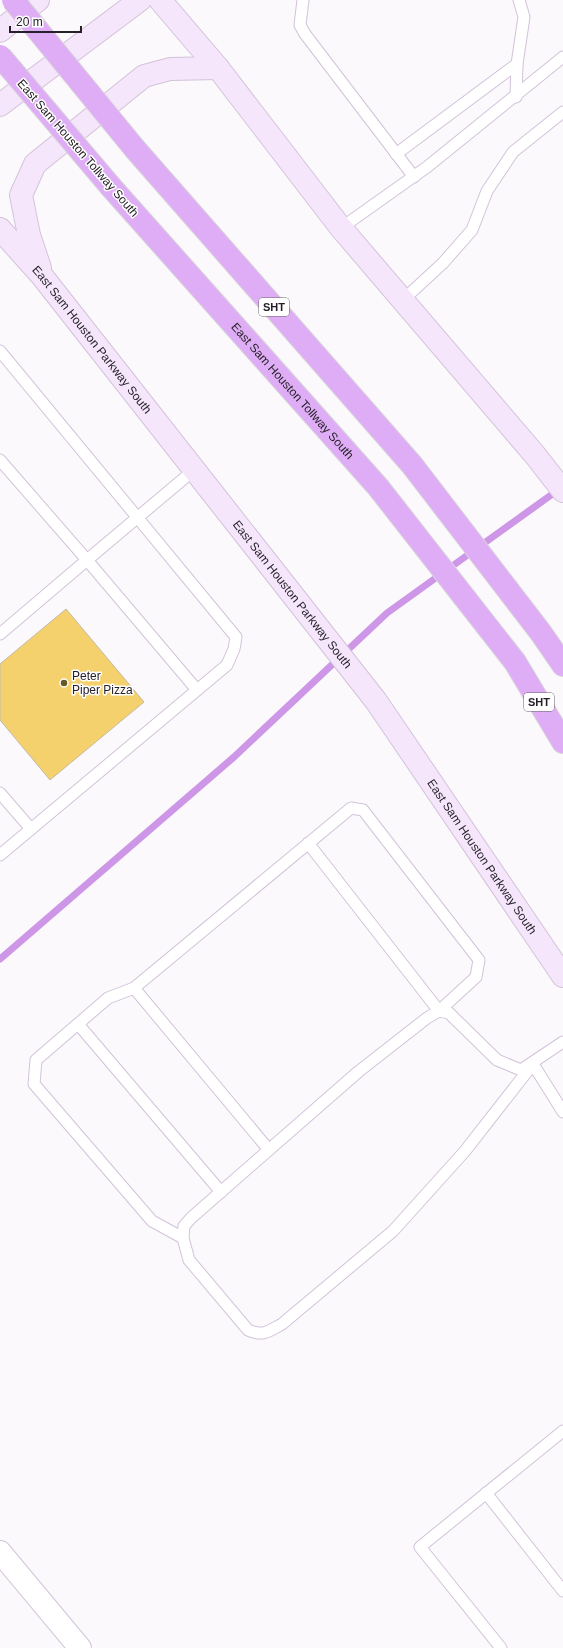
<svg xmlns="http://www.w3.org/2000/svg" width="563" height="1648" font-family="Arial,sans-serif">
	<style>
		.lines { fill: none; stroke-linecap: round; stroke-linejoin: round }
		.stream { stroke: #cd96e7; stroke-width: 7 }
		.building { fill: #f4d16c; stroke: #c3bba4 }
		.lane-casing { stroke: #d2c3d9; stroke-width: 13 }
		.street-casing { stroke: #d2c3d9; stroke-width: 24 }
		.secondary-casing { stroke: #d2c3d9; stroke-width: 24 }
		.highway-casing { stroke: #d8d7d8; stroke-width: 24 }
		.lane { stroke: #fff; stroke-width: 11 }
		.street { stroke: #fff; stroke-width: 22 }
		.secondary { stroke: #f5e6fc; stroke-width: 22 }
		.highway { stroke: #dfadf6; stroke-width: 22 }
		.highway-bridge-casing { stroke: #d8d7d8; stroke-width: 24; stroke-linecap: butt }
		.highway-bridge { stroke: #dfadf6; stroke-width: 22 }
		.poi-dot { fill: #685725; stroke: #fff; stroke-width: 1.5 }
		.labels { text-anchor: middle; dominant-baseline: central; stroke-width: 3; stroke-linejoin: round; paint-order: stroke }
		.shield { fill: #fff; stroke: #676469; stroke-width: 1 }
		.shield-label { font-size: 11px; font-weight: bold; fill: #262129 }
		.street-label { font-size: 12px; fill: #262129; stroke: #fff }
		.poi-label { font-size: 12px; fill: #262129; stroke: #fff; text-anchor: start }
	</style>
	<rect width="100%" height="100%" fill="#fcf9fd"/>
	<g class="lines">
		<path class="stream" d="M0 959 234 757 387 613 558 490"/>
	</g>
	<path class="building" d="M66 609 144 702 50 780 0 720V664Z"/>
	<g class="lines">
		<g class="lane-casing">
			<g id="lane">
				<path d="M303 0 300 25 305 34 414 177"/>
				<path d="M516 97 517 64 524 17 519 0"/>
				<path d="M396 154 517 64"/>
				<path d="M341 228 427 167 563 57"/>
				<path d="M403 300 443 263 472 230 487 191 513 152 563 112"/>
				<path d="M0 351 236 637 234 649 227 665 0 855"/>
				<path d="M0 460 87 560 194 470"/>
				<path d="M0 634 87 560 197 690"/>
				<path d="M0 793 31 829"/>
				<path d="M134 988 108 998 36 1060 34 1084 152 1221 183 1238"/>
				<path d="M78 1024 221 1192"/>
				<path d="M563 1042 521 1070 497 1060 449 1013 439 1011 427 1018 358 1072 191 1218 184 1226 183 1238 189 1260 248 1330C263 1337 269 1331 282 1324L393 1231 465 1151 533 1064 563 1112"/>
				<path d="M269 1150 134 988 351 808 363 810 479 960 476 977 439 1011 308 843"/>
				<path d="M486 1493 563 1591"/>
				<path d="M501 1648 420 1547 563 1431"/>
			</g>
		</g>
		<g class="street-casing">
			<path id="street" d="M0 1552 80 1648"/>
		</g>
		<g class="secondary-casing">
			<g id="secondary">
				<path d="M160 0 218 68 341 228 535 455 563 491"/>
				<path d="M0 31 38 0"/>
				<path d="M0 105 140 0"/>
				<path id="s1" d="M0 229 42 276 376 701 563 976"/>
				<path d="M40 268 29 235 21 195 35 164 144 76 170 69 218 68"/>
			</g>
		</g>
		<g class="highway-casing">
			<g id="highway">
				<path d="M135 149 412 465 541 633 563 665"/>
				<path id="s2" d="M111 187 378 487 515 662 563 742"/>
			</g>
		</g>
		<use href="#lane" class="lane"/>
		<use href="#street" class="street"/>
		<use href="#secondary" class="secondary"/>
		<use href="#highway" class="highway"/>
		<g class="highway-bridge-casing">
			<g id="highway-bridge">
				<path d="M13 0 135 149"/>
				<path d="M0 56 111 187"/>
			</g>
		</g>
		<use href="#highway-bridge" class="highway-bridge"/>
	</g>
	<circle class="poi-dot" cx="64" cy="683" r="4"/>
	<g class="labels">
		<g class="shield">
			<rect x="259" y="298" width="30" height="18" rx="3"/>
			<rect x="524" y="693" width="30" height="18" rx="3"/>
		</g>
		<g class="shield-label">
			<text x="274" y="307">SHT</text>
			<text x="539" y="702">SHT</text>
		</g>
		<g class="street-label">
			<text transform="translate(78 148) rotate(49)">East Sam Houston Tollway South</text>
			<text stroke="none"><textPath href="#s1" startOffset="144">East Sam Houston Parkway South</textPath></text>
			<text stroke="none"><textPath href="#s2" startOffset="273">East Sam Houston Tollway South</textPath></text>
			<text stroke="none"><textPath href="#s1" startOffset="468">East Sam Houston Parkway South</textPath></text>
			<text stroke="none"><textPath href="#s1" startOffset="792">East Sam Houston Parkway South</textPath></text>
		</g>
		<g class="poi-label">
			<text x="72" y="676">Peter<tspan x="72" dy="14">Piper Pizza</tspan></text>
		</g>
	</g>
	<path d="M10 26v6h71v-6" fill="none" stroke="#262129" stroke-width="2"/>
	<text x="16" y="26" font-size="12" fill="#262129" stroke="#ffffff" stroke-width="3" paint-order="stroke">20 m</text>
</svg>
